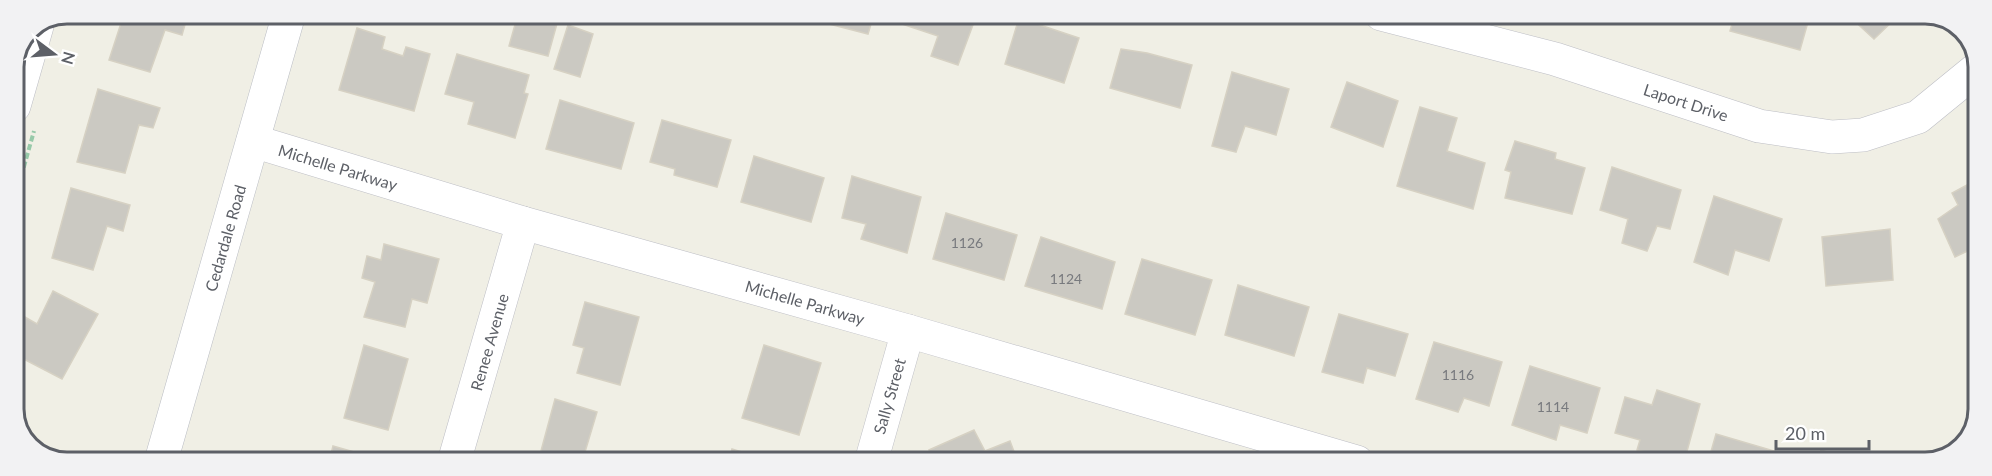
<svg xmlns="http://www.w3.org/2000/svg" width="1992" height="476" font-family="Lato,sans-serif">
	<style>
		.building { fill: #cbc9c2; stroke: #d6d1c3; stroke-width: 1.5 }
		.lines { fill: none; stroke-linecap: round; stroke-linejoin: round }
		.street-casing { stroke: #bdbec5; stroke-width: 34 }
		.secondary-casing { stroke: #babdc4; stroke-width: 34 }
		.path { stroke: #97c9a9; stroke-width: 4; stroke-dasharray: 6 3; stroke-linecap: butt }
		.street { stroke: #fff; stroke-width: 33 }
		.secondary { stroke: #fff; stroke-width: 33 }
		.labels { text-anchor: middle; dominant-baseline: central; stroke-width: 6; stroke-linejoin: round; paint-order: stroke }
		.number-label { font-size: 14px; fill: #787a7e }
		.street-label { font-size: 16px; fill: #5d6067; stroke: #fff }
		.rim { fill: none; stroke: #5d6067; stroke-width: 3 }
	</style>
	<rect width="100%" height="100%" fill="#f0efe5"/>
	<g class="building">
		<path d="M124 14H188L182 35 165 30 150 72 109 60Z"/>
		<path d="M518 14H538L558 20 548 56 509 46Z"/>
		<path d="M832 14H874L868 34 829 24Z"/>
		<path d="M898 14H977L958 65 931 56 938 36 896 22Z"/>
		<path d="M1735 14 1810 15 1800 50 1730 31Z"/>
		<path d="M1848 15H1899L1874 39Z"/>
		<path d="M1019 18 1079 38 1064 83 1005 64Z"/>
		<path d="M568 25 593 34 580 77 554 69Z"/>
		<path d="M357 28 385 37 382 49 403 56 406 47 430 54 414 111 339 90Z"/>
		<path d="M1121 49 1147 53 1192 65 1180 108 1110 88Z"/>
		<path d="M457 54 529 75 524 93 528 94 515 138 468 124 474 102 445 94Z"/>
		<path d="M1232 72 1289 89 1276 135 1245 126 1236 152 1212 146Z"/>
		<path d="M1347 82 1398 101 1383 147 1331 127Z"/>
		<path d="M98 89 160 108 153 128 139 125 125 173 77 162Z"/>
		<path d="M560 100 634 123 621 169 546 149Z"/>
		<path d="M1420 107 1457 118 1447 151 1485 163 1473 209 1397 186Z"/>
		<path d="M662 120 731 140 717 187 674 175 675 169 650 162Z"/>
		<path d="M1515 141 1556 153 1555 159 1585 168 1572 214 1505 198 1511 172 1505 170Z"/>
		<path d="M754 156 824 178 811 222 741 202Z"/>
		<path d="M1612 167 1681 190 1670 229 1657 226 1647 251 1622 243 1628 219 1600 210Z"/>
		<path d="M852 176 921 197 907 253 861 239 866 224 842 218Z"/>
		<path d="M1978 179V246L1955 257 1938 219 1958 205 1952 193Z"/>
		<path d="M71 188 130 205 123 231 107 226 93 270 52 258Z"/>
		<path d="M1714 196 1782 219 1769 261 1735 250 1728 275 1694 262Z"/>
		<path d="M946 213 1017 235 1004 280 933 259Z"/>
		<path d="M1890 229 1893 280 1826 286 1822 237Z"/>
		<path d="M1041 237 1115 262 1102 309 1025 286Z"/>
		<path d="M384 244 439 259 427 303 412 299 405 327 364 317 375 282 362 278 367 256 381 260Z"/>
		<path d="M1142 259 1212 280 1195 335 1125 314Z"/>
		<path d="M1238 285 1309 307 1294 356 1225 335Z"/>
		<path d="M53 291 98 314 62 379 14 354V338L25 317 37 324Z"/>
		<path d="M585 302 639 317 620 385 577 373 584 348 573 345Z"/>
		<path d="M1339 314 1408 334 1395 376 1367 368 1363 383 1322 372Z"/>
		<path d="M1434 342 1502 362 1489 406 1464 398 1458 412 1416 399Z"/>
		<path d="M364 345 408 359 388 430 344 418Z"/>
		<path d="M764 345 821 363 799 435 742 418Z"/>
		<path d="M1530 366 1600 388 1587 433 1560 425 1556 440 1512 425Z"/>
		<path d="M1657 390 1700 404 1684 462 1637 450 1640 440 1615 433 1625 397 1652 405Z"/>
		<path d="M555 399 597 412 582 462H538Z"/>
		<path d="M974 430 985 451 1010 441 1018 462H934L929 450Z"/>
		<path d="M1716 434 1791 456 1789 462H1708Z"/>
		<path d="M333 446 379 459V462H329Z"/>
		<path d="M732 449 774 462H728Z"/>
		<path d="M1821 450 1860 462H1817Z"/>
		<path d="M1060 454 1091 462H1058Z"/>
	</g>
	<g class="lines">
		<g class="street-casing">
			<g id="street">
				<path d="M1381 14 1555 59 1759 126 1832 137 1863 135 1918 117 1978 68"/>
				<path d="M14 106 37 26"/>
				<path d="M253 141 523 223 908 331 1357 462"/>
				<path d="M454 462 523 223"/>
				<path d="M871 462 908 331"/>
			</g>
		</g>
		<g class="secondary-casing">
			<path id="secondary" d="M161 461 289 14"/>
		</g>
		<path class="path" d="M14 202 34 131"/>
		<use href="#street" class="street"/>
		<use href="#secondary" class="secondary"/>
	</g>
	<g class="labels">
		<g class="number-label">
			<text x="967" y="242">1126</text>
			<text x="1066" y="278">1124</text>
			<text x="1458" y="374">1116</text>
			<text x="1553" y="406">1114</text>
		</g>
		<g class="street-label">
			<text transform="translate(1686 102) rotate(18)">Laport Drive</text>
			<text transform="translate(338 167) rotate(17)">Michelle Parkway</text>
			<text transform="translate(225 238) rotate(-74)">Cedardale Road</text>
			<text transform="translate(805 302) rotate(16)">Michelle Parkway</text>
			<text transform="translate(489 342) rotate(-74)">Renee Avenue</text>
			<text transform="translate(889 396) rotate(-74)">Sally Street</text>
		</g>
	</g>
	<path d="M0 0H1992V476H0ZM67 24H1925A43 43 0 0 1 1968 67V409A43 43 0 0 1 1925 452H67A43 43 0 0 1 24 409V67A43 43 0 0 1 67 24Z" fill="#f2f2f3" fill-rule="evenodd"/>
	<path class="rim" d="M67 24H1925A43 43 0 0 1 1968 67V409A43 43 0 0 1 1925 452H67A43 43 0 0 1 24 409V67A43 43 0 0 1 67 24Z"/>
	<g transform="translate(54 54) rotate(106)" stroke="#ffffff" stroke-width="4.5" paint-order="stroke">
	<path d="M0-4.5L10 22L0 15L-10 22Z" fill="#5d6067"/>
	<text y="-9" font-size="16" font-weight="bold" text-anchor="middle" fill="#5d6067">N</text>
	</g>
	<path d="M1776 440v9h93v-9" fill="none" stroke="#5d6067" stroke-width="3"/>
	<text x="1785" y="440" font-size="18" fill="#5d6067" stroke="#ffffff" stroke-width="4.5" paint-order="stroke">20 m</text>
</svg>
